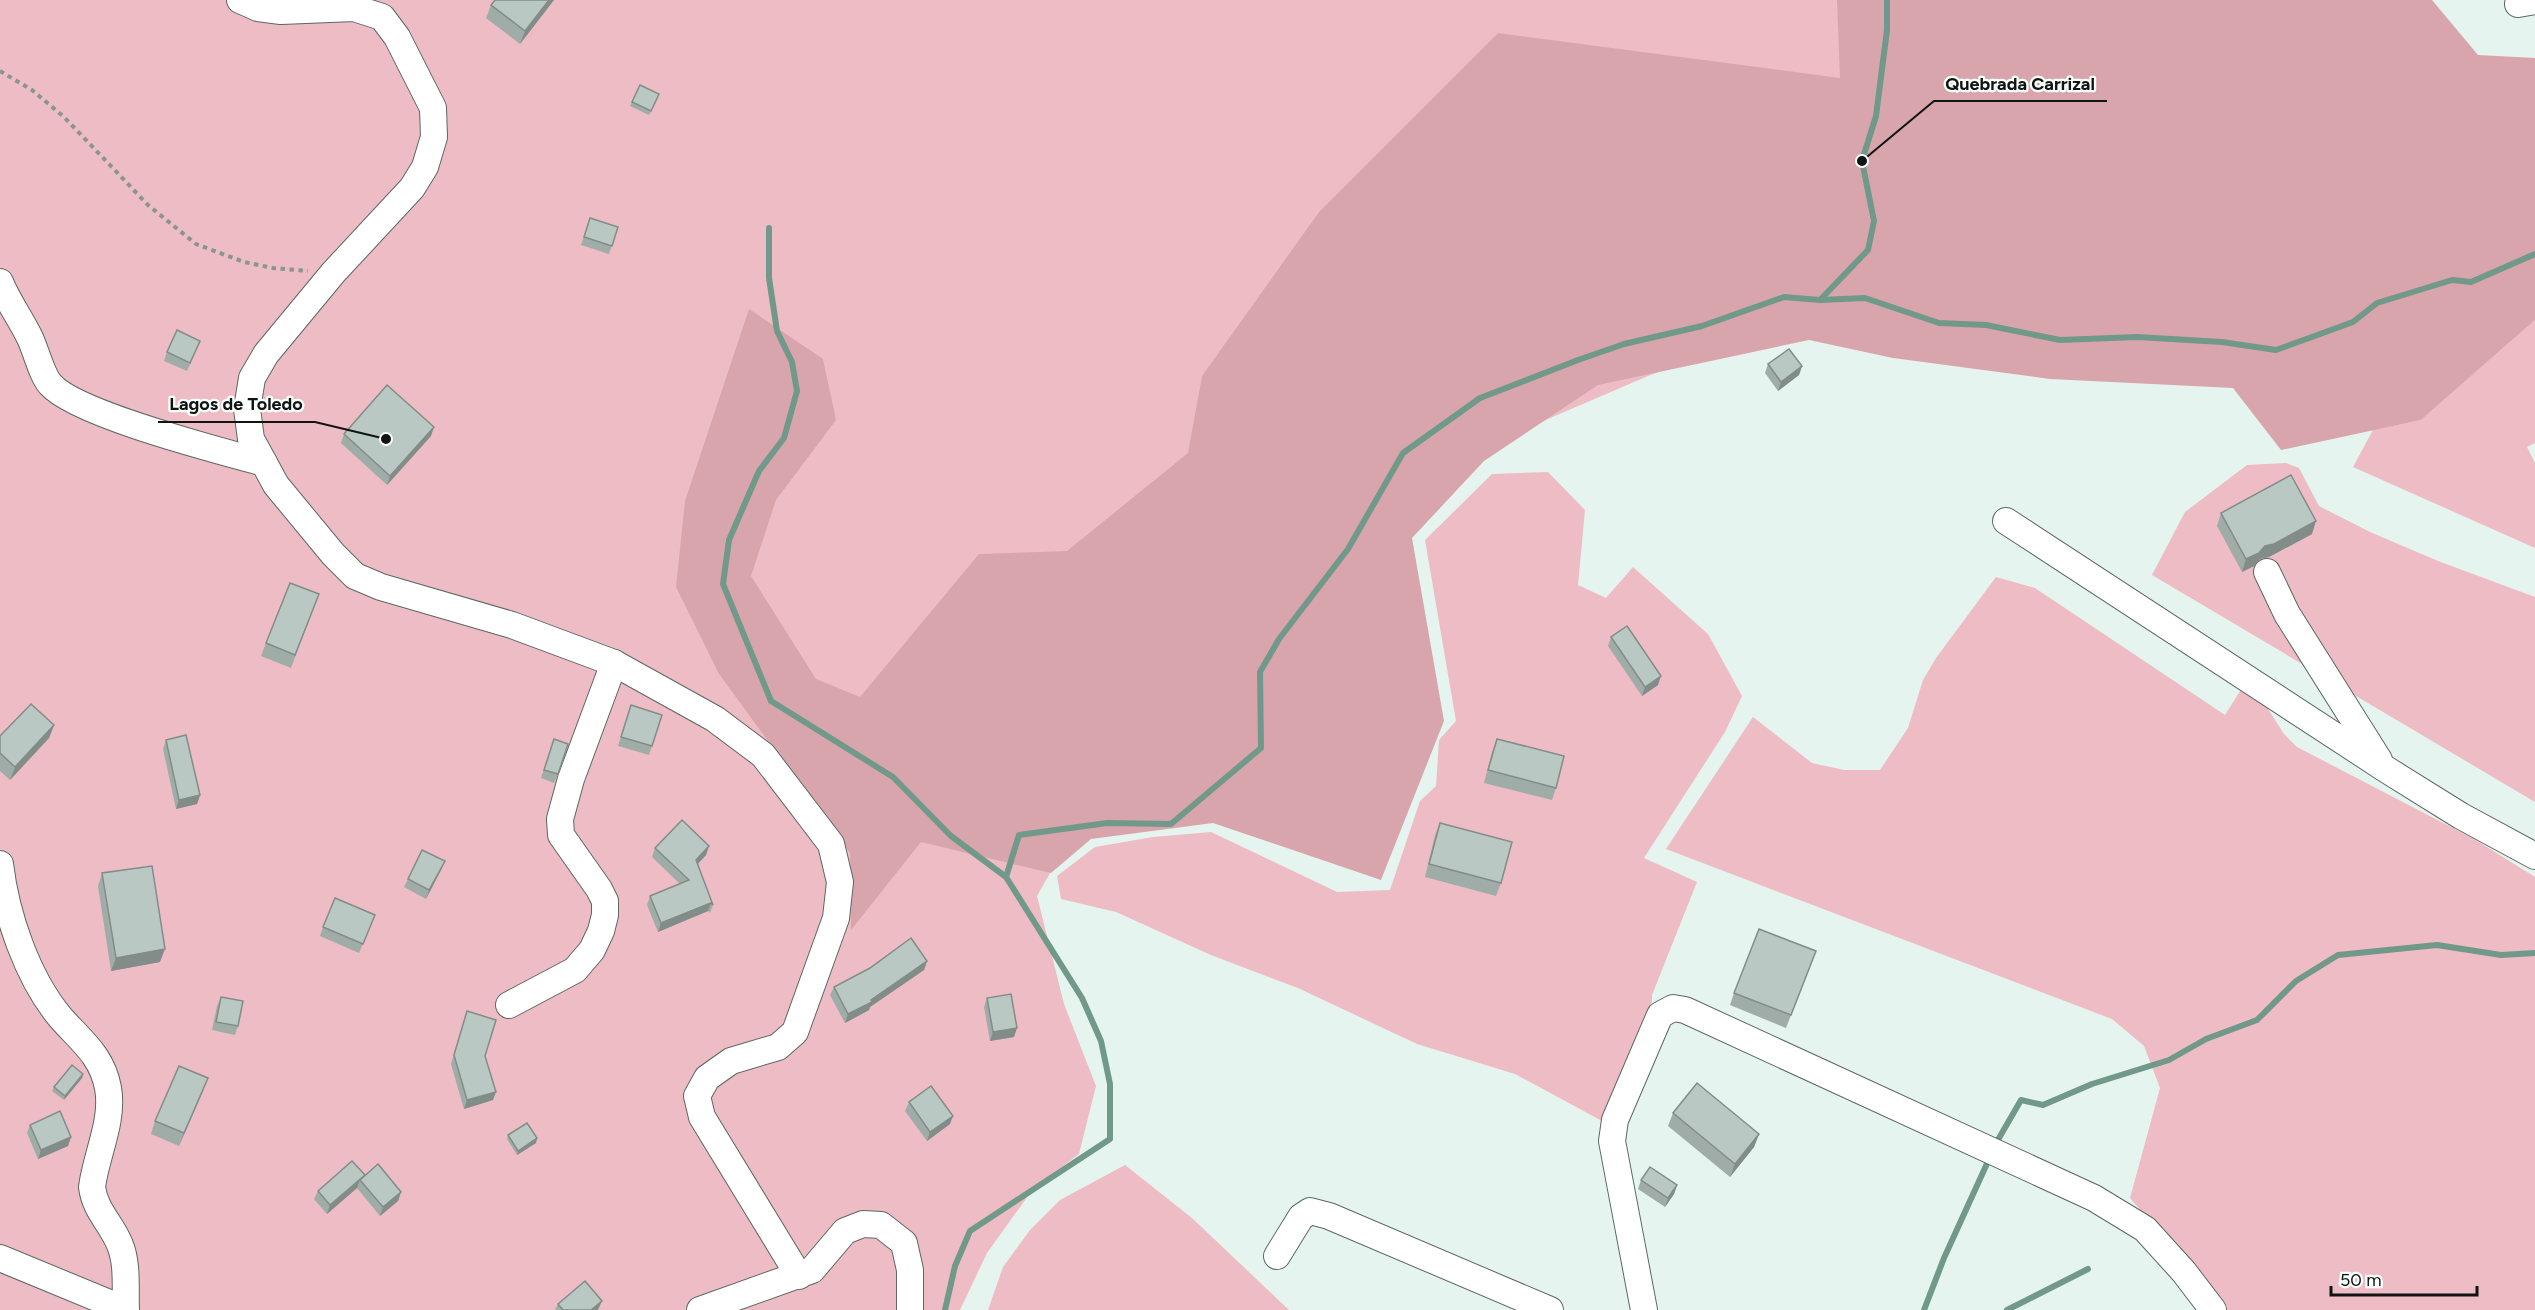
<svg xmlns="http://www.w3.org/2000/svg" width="2535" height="1310" font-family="Figtree,sans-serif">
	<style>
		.green { fill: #eebcc4 }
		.forest { fill: #d9a5ad }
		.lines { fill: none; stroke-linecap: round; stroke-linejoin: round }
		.stream { stroke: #71998a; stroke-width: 6 }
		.minor-casing { stroke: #5b6863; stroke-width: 28 }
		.path { stroke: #8a9590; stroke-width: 4; stroke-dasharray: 4.5 4.5; stroke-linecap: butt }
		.minor { stroke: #fff; stroke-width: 26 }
		.wall { fill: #a0aca8 }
		.shaded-wall { fill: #828c88 }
		.building { fill: #bac8c3; stroke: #828c88; stroke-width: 1.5 }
		.leader { fill: none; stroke: #101513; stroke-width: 2 }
		.callout-dot { fill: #101513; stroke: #f9fffc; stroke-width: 2 }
		.callout-label { font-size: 18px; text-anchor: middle; font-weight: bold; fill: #101513; stroke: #f9fffc; stroke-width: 4.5; stroke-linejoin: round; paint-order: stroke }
	</style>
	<rect width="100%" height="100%" fill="#e5f4ee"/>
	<g class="green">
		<path d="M0 0H1891L1808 317 1648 376 1499 440 1067 843 1037 896 1064 1004 1096 1086 1079 1154 1033 1189 987 1253 960 1310H0Z"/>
		<path d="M2535 320V443L2527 447 2535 463V548L2353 467 2373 430 2421 420Z"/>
		<path d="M2286 463 2299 468 2319 506 2370 532 2438 561 2535 597V802L2152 575 2185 512 2247 465Z"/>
		<path d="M1548 472 1585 510 1578 585 1606 598 1633 567 1708 634 1742 696 1725 732 1644 858 1697 882 1652 995V1002L1602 1121 1515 1074 1417 1044 1298 988 1211 955 1116 912 1061 899 1057 876 1095 847 1153 837 1211 832 1337 892 1390 890 1420 801 1436 786 1439 740 1456 721 1425 540 1492 474Z"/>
		<path d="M1996 577 2035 588 2225 715 2242 688 2264 703 2284 734 2297 747 2474 839 2535 877V1310H2225L2130 1198 2160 1088 2144 1046 2112 1019 1666 849 1753 717 1812 763 1844 770H1880L1908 728 1923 680 1936 658Z"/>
		<path d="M1125 1165 1192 1218 1289 1310H988L1003 1267 1030 1230 1060 1200Z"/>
	</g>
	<path class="forest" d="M1837 0H2432L2478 55 2535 58V320L2421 420 2281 450 2233 388 2050 379 1893 358 1809 340 1598 385 1484 461 1412 538 1444 721 1381 880 1213 823 1091 839 1051 873 921 842 851 930 850 853 719 674 676 587 685 501 749 309 823 359 836 420 776 500 751 576 816 679 860 697 979 554 1067 551 1188 453 1202 376 1319 212 1498 33 1840 78Z"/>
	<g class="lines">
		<g class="stream">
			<path d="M769 228V278L777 331 792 362 797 391 784 438 759 471 729 540 723 584 771 701 893 777 951 836 1006 877 1082 998 1101 1041 1110 1084V1139L970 1231 955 1266 945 1310"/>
			<path d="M1820 300 1868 250 1874 221 1862 161 1876 116 1887 30V0"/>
			<path d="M1006 877 1019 835 1107 823 1171 824 1261 748 1260 672 1279 639 1348 549 1403 453 1480 398 1578 360 1624 344 1702 326 1784 297 1820 300 1865 298 1939 323 1986 325 2060 340 2137 337 2222 342 2276 350 2353 322 2377 303 2452 280 2471 282 2535 254"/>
			<path d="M1995 1145 2021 1100 2043 1105 2092 1084 2169 1060 2206 1039 2257 1020 2296 981 2338 955 2437 945 2501 955 2535 953"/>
			<path d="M1924 1310 1944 1258 1990 1157"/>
			<path d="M2007 1310 2088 1269"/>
		</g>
		<g class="minor-casing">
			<g id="minor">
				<path d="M240 0 258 8 281 11 354 8 382 17 397 37 433 108 434 137 425 167 412 188 333 273 266 354 252 378 247 409 251 439 276 485 333 554 355 576 381 587 512 625 614 663 715 719 763 755 831 844 840 882 836 918 795 1032 778 1047 731 1061 707 1078 697 1096 702 1117 799 1276"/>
				<path d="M2518 4 2535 1"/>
				<path d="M0 282C8 302 21 319 30 338 36 351 42 375 50 384 75 414 221 451 264 463"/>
				<path d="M2006 521 2384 768 2461 816 2535 856"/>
				<path d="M2267 572 2287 614 2379 760"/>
				<path d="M0 864C6 915 27 977 60 1017 80 1040 102 1055 108 1088 114 1121 96 1155 92 1187 95 1211 112 1224 120 1245 128 1264 125 1290 126 1310"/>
				<path d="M509 1005 575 970 592 950 601 931 605 915V901L599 889 561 835 560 819 571 779 614 663"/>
				<path d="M1277 1256 1301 1217 1310 1211 1329 1216 1550 1310"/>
				<path d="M0 1258 126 1310"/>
				<path d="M700 1310 812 1270 845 1231 863 1224 881 1225 904 1243 910 1270V1310"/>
				<path d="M1644 1310 1612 1141 1615 1120 1660 1015 1673 1008 1685 1010 2094 1198 2145 1229 2184 1272 2213 1310"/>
			</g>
		</g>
		<path class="path" d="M0 71 32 90 64 117 148 205 196 244 244 262 273 268 308 271"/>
		<use href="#minor" class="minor"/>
	</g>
	<g class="wall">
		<path d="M554 0 520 44 486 18 491 5Z"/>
		<path d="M659 94 649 115 630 106 632 102Z"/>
		<path d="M590 218 618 227 609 254 581 245Z"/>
		<path d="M200 341 187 371 164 361 167 352Z"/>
		<path d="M1768 364 1802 366 1799 375 1778 391 1765 373Z"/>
		<path d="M344 434 431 436 387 485 341 443Z"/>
		<path d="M2221 513 2312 534 2269 557 2260 559 2254 566 2242 572 2217 526Z"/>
		<path d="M319 594 291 668 261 656 266 643Z"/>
		<path d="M1611 637 1658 685 1642 696 1608 646Z"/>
		<path d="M631 705 652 746 649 755 618 746Z"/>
		<path d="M54 725 49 738 10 780 0 771V736Z"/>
		<path d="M554 739 558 774 554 783 541 778Z"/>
		<path d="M1497 739 1556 788 1552 800 1484 783 1492 752Z"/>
		<path d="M166 740 200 795 197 804 176 809 163 749Z"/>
		<path d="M1440 823 1501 883 1496 896 1425 877 1435 835Z"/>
		<path d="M709 846 706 855 698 864 713 905 710 913 708 911 658 932 647 905 650 896 680 884 652 857 655 848Z"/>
		<path d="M441 870 426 899 404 887 408 879Z"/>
		<path d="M102 873 160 962 111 971 98 886Z"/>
		<path d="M375 915 359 953 320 936 323 927Z"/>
		<path d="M1816 951 1786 1028 1730 1005 1734 993Z"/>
		<path d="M927 961 924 970 870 1007 869 1010 845 1023 830 995 834 987Z"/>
		<path d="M221 997 238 1026 235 1035 212 1030 217 1006Z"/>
		<path d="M987 998 1014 1037 990 1041 984 1007Z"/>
		<path d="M467 1011 493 1100 464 1109 451 1064Z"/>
		<path d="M83 1074 82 1078 64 1100 52 1091 54 1087Z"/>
		<path d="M203 1091 179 1146 151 1134 155 1121Z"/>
		<path d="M909 1102 950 1124 927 1141 905 1111Z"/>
		<path d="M1673 1113 1759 1134 1754 1147 1730 1177 1668 1126Z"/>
		<path d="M30 1125 71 1137 68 1146 38 1159 27 1133Z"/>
		<path d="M508 1135 537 1138 536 1143 517 1155 507 1139Z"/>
		<path d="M364 1175 401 1192 398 1201 380 1216 357 1188 327 1214 314 1199 318 1191Z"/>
		<path d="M1641 1180 1677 1185 1674 1194 1665 1207 1638 1189Z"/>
		<path d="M558 1304 598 1310H555Z"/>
	</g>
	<g class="shaded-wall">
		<path d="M549 0H554L520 44 525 31Z"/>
		<path d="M1802 366 1799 375 1778 391 1781 382Z"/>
		<path d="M434 427 431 436 387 485 390 476Z"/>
		<path d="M2316 521 2312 534 2269 557 2260 559 2254 566 2242 572 2246 559 2265 546Z"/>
		<path d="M1661 676 1658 685 1642 696 1645 687Z"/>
		<path d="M54 725 49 738 10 780 15 767Z"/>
		<path d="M200 795 197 804 176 809 179 800Z"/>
		<path d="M709 846 706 855 693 869 696 860Z"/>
		<path d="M445 861 441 870 426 899 429 890Z"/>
		<path d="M711 903 708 911 658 932 661 923Z"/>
		<path d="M165 949 160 962 111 971 116 958Z"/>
		<path d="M927 961 924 970 870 1007 869 1010 845 1023 848 1014 871 1000Z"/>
		<path d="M1017 1028 1014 1037 990 1041 993 1032Z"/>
		<path d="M83 1074 82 1078 64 1100 65 1096Z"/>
		<path d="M208 1078 203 1091 179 1146 184 1133Z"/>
		<path d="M496 1092 493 1100 464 1109 467 1100Z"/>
		<path d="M953 1116 950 1124 927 1141 930 1132Z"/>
		<path d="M1759 1134 1754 1147 1730 1177 1735 1164Z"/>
		<path d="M71 1137 68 1146 38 1159 41 1150Z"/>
		<path d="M537 1138 536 1143 517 1155 518 1151Z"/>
		<path d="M360 1180 357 1188 327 1214 330 1205Z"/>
		<path d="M1677 1185 1674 1194 1665 1207 1668 1198Z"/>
		<path d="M401 1192 398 1201 380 1216 383 1207Z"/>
		<path d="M602 1301 598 1310H591Z"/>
	</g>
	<g class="building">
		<path d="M495 0H549L525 31 491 5Z"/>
		<path d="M640 85 659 94 651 111 632 102Z"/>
		<path d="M590 218 618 227 612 246 584 237Z"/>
		<path d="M177 330 200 341 190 363 167 352Z"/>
		<path d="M1789 349 1802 366 1781 382 1768 364Z"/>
		<path d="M387 385 434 427 390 476 344 434Z"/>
		<path d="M2291 475 2316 521 2274 544 2265 546 2259 553 2246 559 2221 513Z"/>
		<path d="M290 583 319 594 295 655 266 643Z"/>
		<path d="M1627 626 1661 676 1645 687 1611 637Z"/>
		<path d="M31 704 54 725 15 767 0 753V736Z"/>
		<path d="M631 705 662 715 652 746 621 737Z"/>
		<path d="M186 735 200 795 179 800 166 740Z"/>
		<path d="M554 739 568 744 558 774 544 770Z"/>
		<path d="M1497 739 1564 756 1556 788 1488 770Z"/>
		<path d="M682 820 709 846 696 860 713 905 711 903 661 923 650 896 689 880 655 848Z"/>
		<path d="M1440 823 1512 842 1501 883 1429 864Z"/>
		<path d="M422 850 445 861 429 890 408 879Z"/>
		<path d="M152 866 165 949 116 958 102 873Z"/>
		<path d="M335 898 375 915 363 944 323 927Z"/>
		<path d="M1759 929 1816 951 1791 1015 1734 993Z"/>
		<path d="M911 938 927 961 871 1000 872 1002 848 1014 834 987 870 968Z"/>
		<path d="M1011 994 1017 1028 993 1032 987 998Z"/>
		<path d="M221 997 243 1001 238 1026 216 1022Z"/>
		<path d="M467 1011 496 1020 485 1056 496 1092 467 1100 454 1055Z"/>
		<path d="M72 1065 83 1074 65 1096 54 1087Z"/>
		<path d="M179 1066 208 1078 184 1133 155 1121Z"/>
		<path d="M1697 1083 1759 1134 1735 1164 1673 1113Z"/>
		<path d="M931 1086 953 1116 930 1132 909 1102Z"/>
		<path d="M60 1111 71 1137 41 1150 30 1125Z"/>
		<path d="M527 1123 537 1138 518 1151 508 1135Z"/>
		<path d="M352 1161 365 1175 330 1205 318 1191Z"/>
		<path d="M378 1164 401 1192 383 1207 360 1180Z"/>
		<path d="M1650 1167 1677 1185 1668 1198 1641 1180Z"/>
		<path d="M585 1281 602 1301 591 1310H563L558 1304Z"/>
	</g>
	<path class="leader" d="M1862 161L1934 101H2107M386 439L315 422H158"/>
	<g class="callout-dot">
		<circle cx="1862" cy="161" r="6"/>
		<circle cx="386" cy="439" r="6"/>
	</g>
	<g class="callout-label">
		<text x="2020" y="90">Quebrada Carrizal</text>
		<text x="236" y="410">Lagos de Toledo</text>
	</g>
	<path d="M2331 1286v9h146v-9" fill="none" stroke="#101513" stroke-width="3"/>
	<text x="2340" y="1286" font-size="18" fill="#101513" stroke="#f9fffc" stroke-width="4.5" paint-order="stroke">50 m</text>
</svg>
